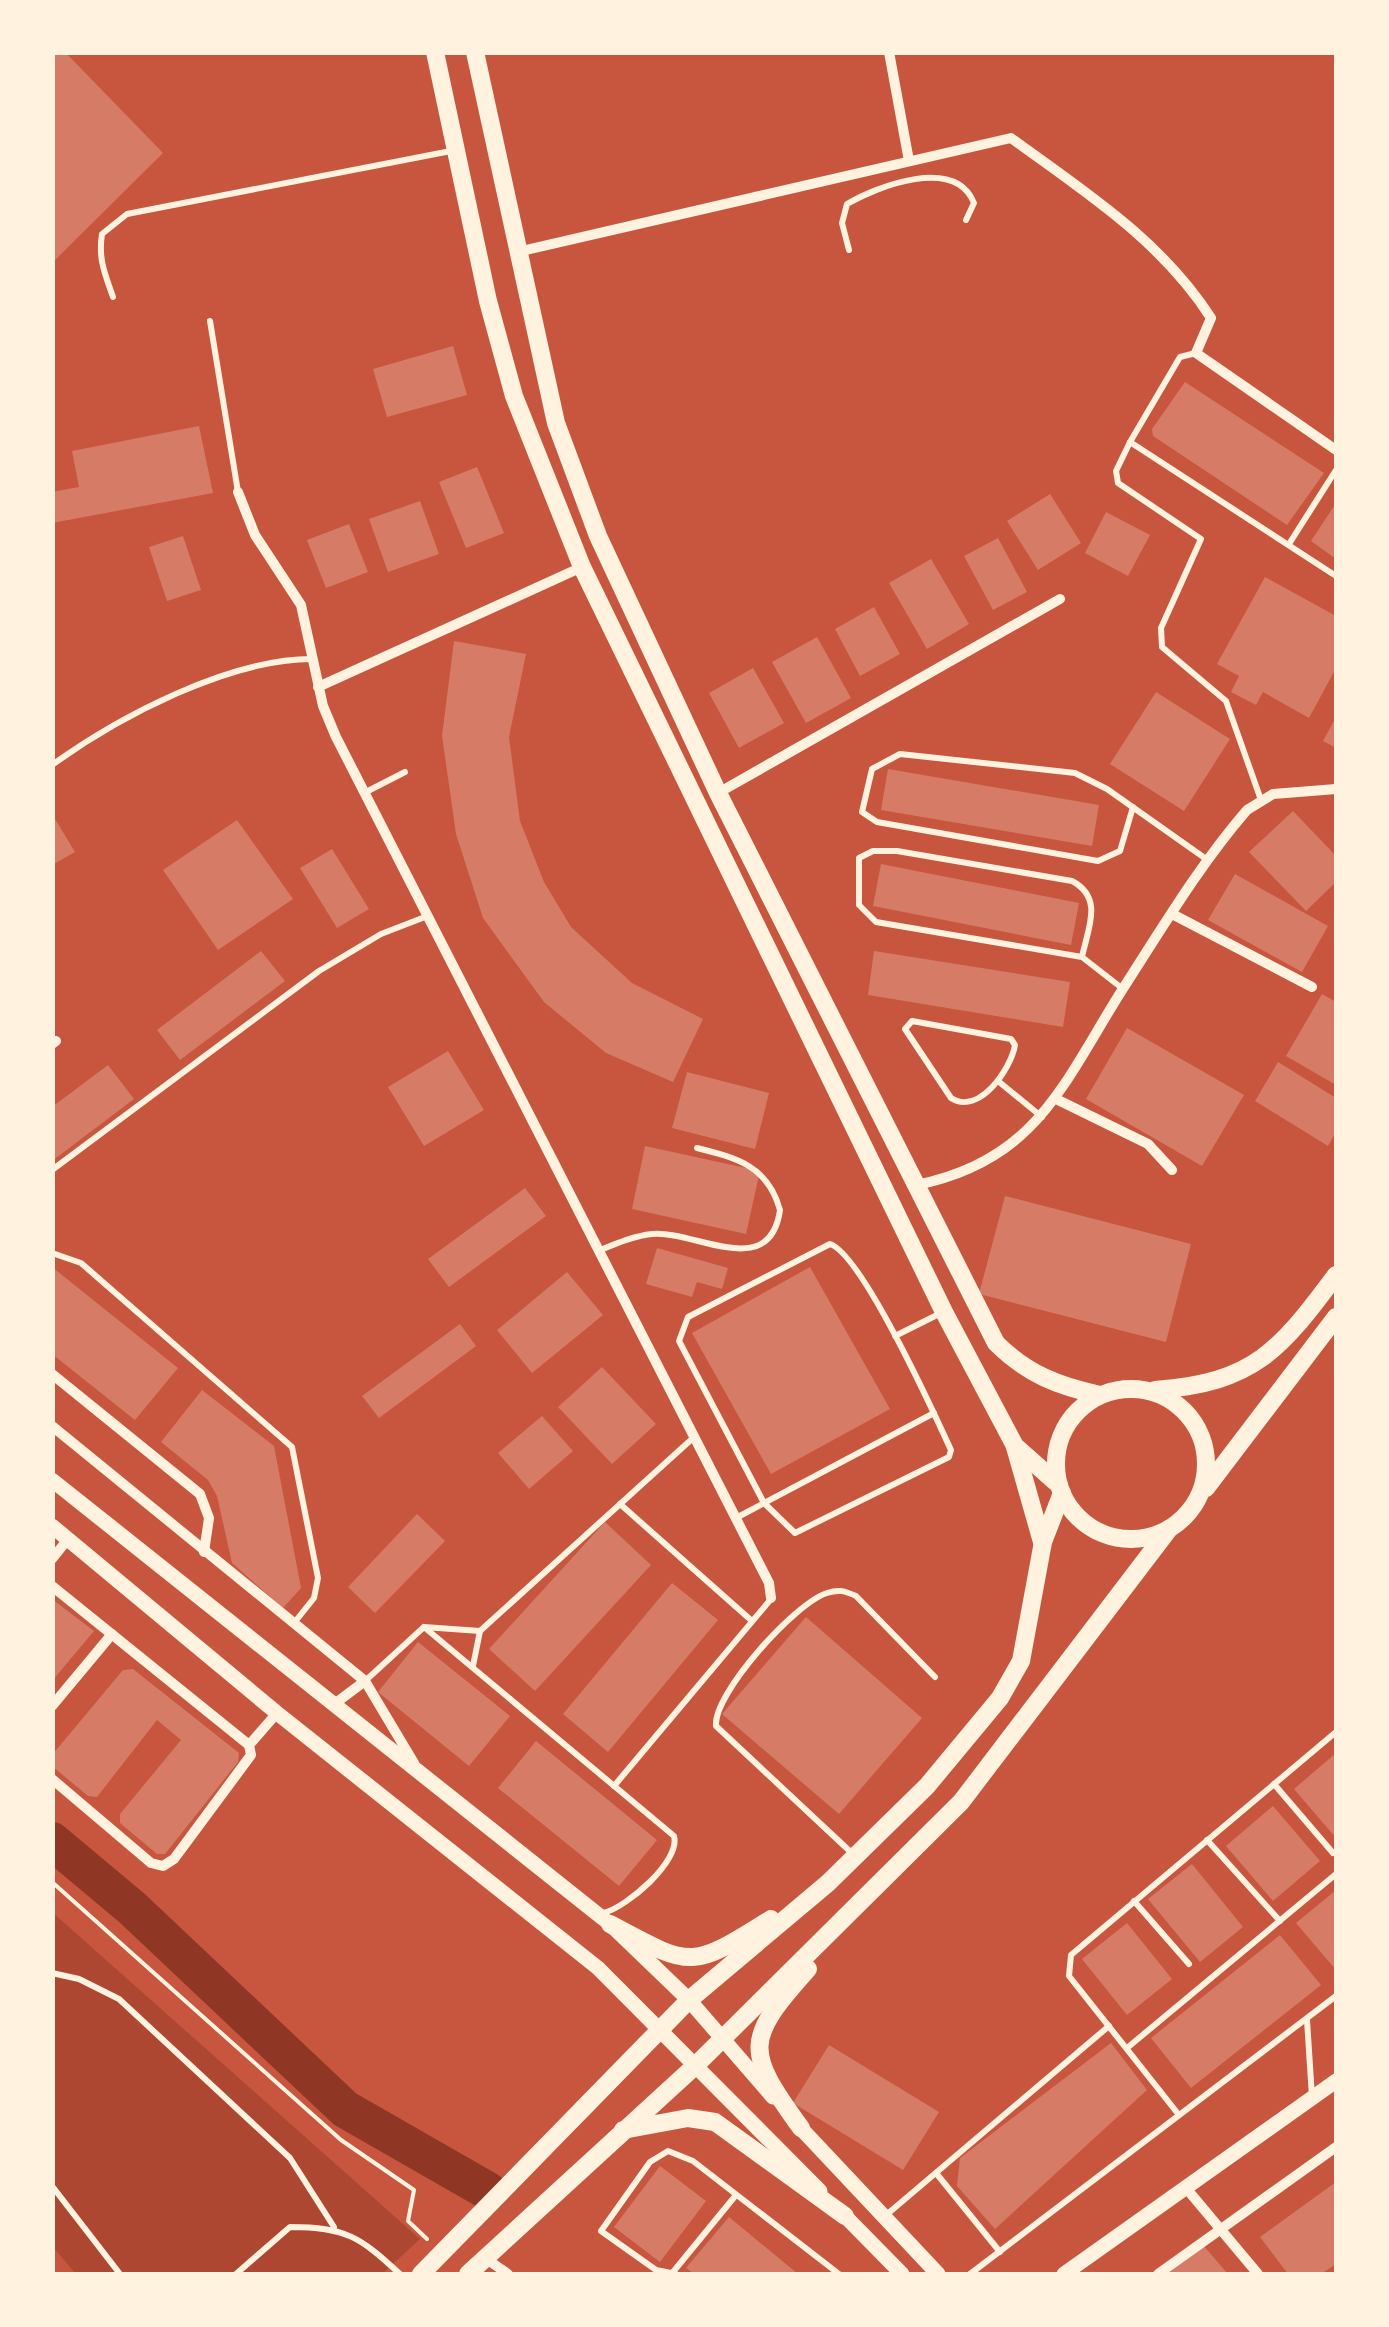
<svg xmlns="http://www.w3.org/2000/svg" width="1389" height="2327" font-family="'Alegreya Sans',sans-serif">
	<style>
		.green { fill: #ae4732 }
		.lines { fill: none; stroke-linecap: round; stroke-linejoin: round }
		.river { stroke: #8f3625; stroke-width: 38 }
		.building { fill: #d67c66 }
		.path { stroke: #fff3e0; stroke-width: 4 }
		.service { stroke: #fff3e0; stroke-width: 6 }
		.minor { stroke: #fff3e0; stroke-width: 10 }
		.tertiary { stroke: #fff3e0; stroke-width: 15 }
		.secondary { stroke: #fff3e0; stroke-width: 18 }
	</style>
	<rect width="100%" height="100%" fill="#c8553d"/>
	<path class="green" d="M52 1912 420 2239 382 2274H76L53 2247Z"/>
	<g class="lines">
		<path class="river" d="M52 1841 132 1908 345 2109 488 2191"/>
	</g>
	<g class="building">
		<path d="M52 52H65L163 153 52 263Z"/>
		<path d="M453 346 467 395 387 417 373 369Z"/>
		<path d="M1185 382 1324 473 1287 525 1153 436 1152 429Z"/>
		<path d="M199 426 213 493 52 523V492L79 487 72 451Z"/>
		<path d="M477 467 504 533 466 548 439 482Z"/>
		<path d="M1050 494 1081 543 1038 570 1007 521Z"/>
		<path d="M420 501 439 554 388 572 369 519Z"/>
		<path d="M1336 503V559L1311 541Z"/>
		<path d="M1106 512 1150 535 1128 576 1085 553Z"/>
		<path d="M349 524 368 572 326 588 307 540Z"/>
		<path d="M183 536 201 590 167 601 149 547Z"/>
		<path d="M998 538 1027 592 993 610 964 556Z"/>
		<path d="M931 559 969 624 927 649 889 583Z"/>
		<path d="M1265 577 1336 616V668L1309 718 1263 692 1256 705 1231 692 1239 676 1217 664Z"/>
		<path d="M874 607 900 654 860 676 835 629Z"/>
		<path d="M817 637 851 698 806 723 772 662Z"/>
		<path d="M454 641 526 654 509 737 520 821 544 882 571 927 632 983 703 1019 673 1082 606 1053 544 1002 483 918 456 834 442 736Z"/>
		<path d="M753 668 784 723 739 748 709 693Z"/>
		<path d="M1156 692 1230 739 1184 811 1110 764Z"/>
		<path d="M1336 717V748L1323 741Z"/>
		<path d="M888 769 1099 805 1092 846 881 810Z"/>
		<path d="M1293 811 1336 856V882L1306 911 1249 852Z"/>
		<path d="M52 814 75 852 52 865Z"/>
		<path d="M237 820 293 899 218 950 163 870Z"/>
		<path d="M332 849 369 909 337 928 300 868Z"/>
		<path d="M881 864 1079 903 1071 945 873 906Z"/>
		<path d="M1235 874 1328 926 1302 972 1208 920Z"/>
		<path d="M261 951 285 981 180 1060 157 1030Z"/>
		<path d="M874 951 1070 982 1063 1027 868 995Z"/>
		<path d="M1322 994 1336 1002V1085L1286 1056Z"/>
		<path d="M1127 1028 1244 1095 1202 1166 1086 1099Z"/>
		<path d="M448 1051 484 1110 424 1146 388 1087Z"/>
		<path d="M1278 1062 1336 1098V1132L1328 1146 1255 1101Z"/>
		<path d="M108 1065 134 1099 52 1161V1107Z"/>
		<path d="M687 1072 769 1093 755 1149 672 1128Z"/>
		<path d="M645 1146 760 1171 746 1234 632 1209Z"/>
		<path d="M525 1188 546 1216 449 1287 428 1259Z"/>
		<path d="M1005 1196 1191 1244 1166 1342 979 1294Z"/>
		<path d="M657 1248 728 1268 722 1289 697 1282 692 1297 646 1284Z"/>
		<path d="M52 1267 178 1368 135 1420 52 1354Z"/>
		<path d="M810 1267 890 1409 771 1474 692 1333Z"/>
		<path d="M567 1272 603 1315 532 1373 497 1330Z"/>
		<path d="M460 1324 476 1346 379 1418 362 1396Z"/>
		<path d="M602 1367 656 1424 612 1464 558 1407Z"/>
		<path d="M202 1390 274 1446 301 1588 283 1608 232 1563 217 1496 208 1480 161 1442Z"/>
		<path d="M542 1416 573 1451 529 1489 498 1453Z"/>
		<path d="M417 1514 445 1541 375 1613 348 1587Z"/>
		<path d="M605 1522 651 1565 535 1691 489 1649Z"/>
		<path d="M672 1583 718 1620 608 1752 563 1714Z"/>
		<path d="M52 1599 94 1631 52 1681Z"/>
		<path d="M806 1617 922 1718 839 1814 722 1714Z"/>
		<path d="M418 1642 510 1716 469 1766 378 1692Z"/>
		<path d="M133 1669 239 1753 238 1762 165 1854H157L120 1823V1814L181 1740 157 1720 97 1797 88 1796 52 1766V1755L123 1670Z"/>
		<path d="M536 1741 657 1840 619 1886 498 1788Z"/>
		<path d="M1336 1753V1838L1294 1789Z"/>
		<path d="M1273 1806 1320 1861 1273 1901 1226 1846Z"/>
		<path d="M1192 1864 1243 1927 1200 1962 1148 1899Z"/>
		<path d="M1336 1890V1970L1296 1923Z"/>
		<path d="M1127 1923 1172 1979 1127 2015 1082 1959Z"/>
		<path d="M1280 1935 1321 1985 1191 2088 1151 2038Z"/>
		<path d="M1111 2043 1147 2090 995 2229 957 2186 960 2158Z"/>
		<path d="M829 2045 939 2112 903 2170 793 2103Z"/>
		<path d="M660 2166 706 2201 660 2262 614 2227Z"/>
		<path d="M1336 2182V2264L1321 2274H1288L1260 2237Z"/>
		<path d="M729 2217 798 2274H694L686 2268Z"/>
		<path d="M1203 2245 1228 2274H1167Z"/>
	</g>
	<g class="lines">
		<path class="path" d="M52 1882 341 2140 414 2190 408 2221 427 2239"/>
		<g class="service">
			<path d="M849 250 842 223 847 204C878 186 955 156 974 203L966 220"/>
			<path d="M113 297C105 274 98 259 102 234L127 214 451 151"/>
			<path d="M210 321 238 492"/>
			<path d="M1196 353 1180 357 1130 442 1336 576"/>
			<path d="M1130 442 1116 471 1118 483 1201 539 1161 628 1162 647 1226 701 1261 800"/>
			<path d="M1289 544 1336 470"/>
			<path d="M52 765C120 716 229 659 312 659"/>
			<path d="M366 792 405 772"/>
			<path d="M1133 807 1120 851 1098 861 877 822 862 812 872 769 900 754 1075 773 1107 789 1209 861"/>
			<path d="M1082 957C1088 928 1104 898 1072 881L897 851H873L859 858V905L876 922 1082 957 1123 989"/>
			<path d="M912 1021 1011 1039 1015 1045C1011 1069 979 1116 951 1098L905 1029Z"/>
			<path d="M998 1081 1042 1117"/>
			<path d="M52 1170 319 971 381 934 425 917"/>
			<path d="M830 1244C862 1255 934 1413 951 1450L949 1457 795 1533 764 1503 679 1341 688 1317Z"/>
			<path d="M598 1251C615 1244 633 1236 652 1234 695 1230 770 1282 780 1210 768 1166 737 1158 697 1148"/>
			<path d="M52 1253 81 1263 292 1447 318 1578 314 1598 294 1623"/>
			<path d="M895 1336 943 1312"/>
			<path d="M620 1504 752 1621"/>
			<path d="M736 1518 934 1413"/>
			<path d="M424 1627 674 1836C681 1861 626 1908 603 1913"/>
			<path d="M473 1666 480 1631"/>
			<path d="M365 1681 424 1627 480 1631 693 1438"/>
			<path d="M1274 1784 1333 1853"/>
			<path d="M614 1786 771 1599"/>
			<path d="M1207 1840 1280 1921"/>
			<path d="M855 1856 716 1726C713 1694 795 1603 827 1593 839 1589 845 1591 856 1596L935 1677"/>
			<path d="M1134 1901 1189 1964"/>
			<path d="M52 1973 79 1979 119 1999 290 2158 334 2227"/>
			<path d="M1307 2020 1312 2097"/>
			<path d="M1127 2048 1336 1874"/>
			<path d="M1179 2115 1069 1976 1071 1955 1336 1732"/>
			<path d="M936 2173 1000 2252"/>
			<path d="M52 2186 120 2274"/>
			<path d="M885 2216 1109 2026"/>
			<path d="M673 2272 736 2195"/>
			<path d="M236 2274 290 2227C346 2227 360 2237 400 2274"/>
			<path d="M676 2274 656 2270 601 2231 650 2162 668 2151 693 2161 839 2274"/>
			<path d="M970 2274 1336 1996"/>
		</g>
		<g class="minor">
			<path d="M889 52 909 161"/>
			<path d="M517 252 1011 138C1085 192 1161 240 1211 318L1196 353 1336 450"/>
			<path d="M238 492 255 535 301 605 323 706 336 737 769 1583 771 1598"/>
			<path d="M318 687 582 567"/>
			<path d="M718 793 1060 599"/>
			<path d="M1174 915 1312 987"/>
			<path d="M52 1044 56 1041"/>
			<path d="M1056 1099 1148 1144 1172 1170"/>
			<path d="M916 1185C1038 1161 1064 1081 1124 987 1162 928 1201 863 1247 810L1273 794 1336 789"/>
			<path d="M52 1374 200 1494 209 1518 204 1552"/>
			<path d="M52 1426 365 1681 414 1763"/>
			<path d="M52 1559 68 1539"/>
			<path d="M52 1586 249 1745"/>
			<path d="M333 1705 365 1681"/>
			<path d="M52 1706 112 1634"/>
			<path d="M249 1745 277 1713"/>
			<path d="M52 1779 151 1863 163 1866 174 1859 251 1755 249 1745"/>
			<path d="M1186 2188 1258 2274"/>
			<path d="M485 2258 508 2274"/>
			<path d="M1158 2274 1336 2147"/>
		</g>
		<g class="tertiary">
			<path d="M52 1480 610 1924 689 2000 773 2097"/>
			<path d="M52 1526 277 1713 598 1968 820 2191"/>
			<path d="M795 2122 938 2274"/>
			<path d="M839 2210 902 2274"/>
			<path d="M1064 2274 1336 2081"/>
		</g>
		<g class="secondary">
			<path d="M435 52 488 301 514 396 582 567 944 1312 1015 1446 1059 1485"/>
			<path d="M475 52 556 423 598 536 718 793 996 1343C1027 1374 1058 1386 1100 1395"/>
			<circle cx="1131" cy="1464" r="75"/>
			<path d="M1155 1390C1254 1383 1280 1350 1336 1275"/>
			<path d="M1015 1447 1042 1542"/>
			<path d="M1206 1488 1336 1317"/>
			<path d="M610 1924C692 1968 690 1970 771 1919"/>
			<path d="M801 2128C745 2051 744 2040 808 1969"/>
			<path d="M623 2130 688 2118 715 2122 845 2216"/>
			<path d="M421 2274 689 2000 828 1883 927 1786 1000 1698 1021 1661 1043 1542 1062 1493"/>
			<path d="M468 2274 696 2065 961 1802 1169 1529"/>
		</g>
	</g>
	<rect width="1389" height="2327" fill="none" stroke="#fff3e0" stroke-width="110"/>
</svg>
